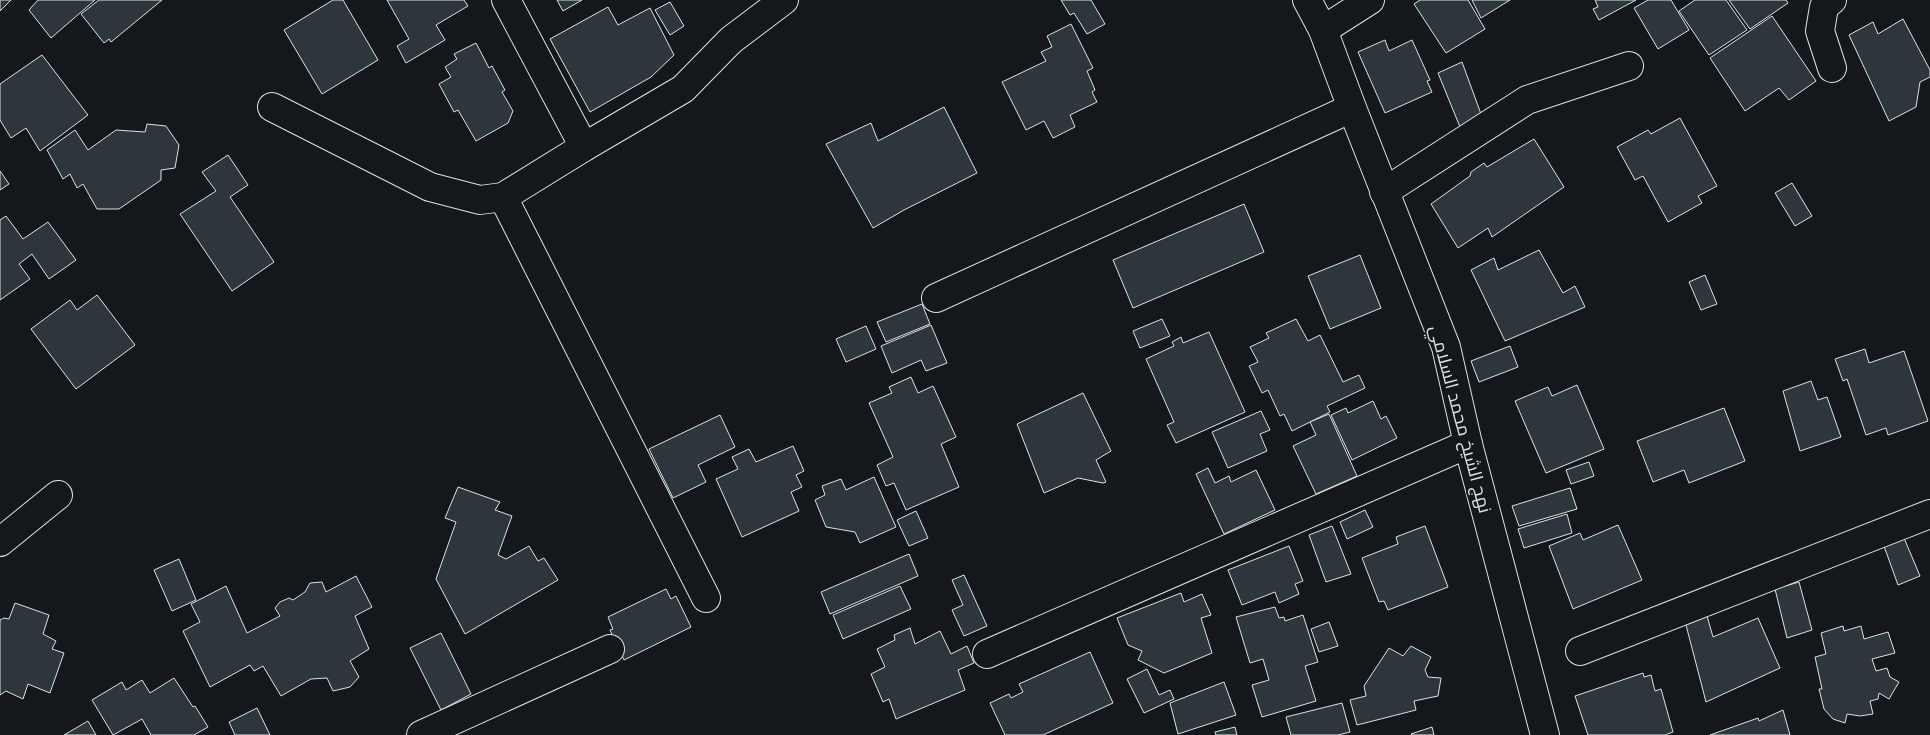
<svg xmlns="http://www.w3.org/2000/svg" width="1930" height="735" font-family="'PT Sans',Cairo,sans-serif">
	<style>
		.building { fill: #2c363c; stroke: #d8e6dc }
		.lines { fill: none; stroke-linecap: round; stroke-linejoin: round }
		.minor-casing { stroke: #d8e6dc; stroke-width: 30 }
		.minor { stroke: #14181c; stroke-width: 28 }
		.labels { text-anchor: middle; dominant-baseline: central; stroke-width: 4; stroke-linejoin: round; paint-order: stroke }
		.street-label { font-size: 18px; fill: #d8e6dc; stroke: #14181c }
	</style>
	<rect width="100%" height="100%" fill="#14181c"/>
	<g class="building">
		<path d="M0 0H11L0 11Z"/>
		<path d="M38 0H95L51 38 29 10Z"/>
		<path d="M99 0H162L111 42 109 39 104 43 81 14Z"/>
		<path d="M333 0H343L378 60 322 94 284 30Z"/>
		<path d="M387 0H464L468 6 436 25 445 40 406 63 397 46 409 39Z"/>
		<path d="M557 0H582L563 11Z"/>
		<path d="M1061 0H1091L1105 24 1087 34 1074 13 1070 15Z"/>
		<path d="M1420 0H1468L1485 29 1446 53 1414 4Z"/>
		<path d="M1472 0H1510L1481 18Z"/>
		<path d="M1595 0H1636L1599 20 1593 9 1598 7Z"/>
		<path d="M1648 0H1671L1689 30 1658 49 1634 8Z"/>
		<path d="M1695 0H1726L1747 30 1709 55 1679 11Z"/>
		<path d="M1729 0H1786L1788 3 1750 29Z"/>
		<path d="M670 2 684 26 670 35 655 10Z"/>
		<path d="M608 7 618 25 650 8 674 55 651 77 590 112 550 39Z"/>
		<path d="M1772 16 1816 81 1789 100 1779 88 1745 111 1710 58Z"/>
		<path d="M1903 19 1930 70V77L1920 82 1916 107 1889 121 1849 35 1873 22 1878 34Z"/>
		<path d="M1071 24 1093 68 1087 71 1095 90 1092 92 1097 102 1070 115 1075 127 1053 138 1044 121 1026 130 1002 82 1046 61 1041 52 1052 47 1047 36Z"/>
		<path d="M1385 40 1389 51 1412 40 1430 80 1427 81 1432 92 1385 113 1358 52Z"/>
		<path d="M476 43 489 68 492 66 505 90 502 92 513 111 508 123 476 141 458 110 454 112 439 84 451 77 445 67 457 59 454 54Z"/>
		<path d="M42 55 88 115 40 151 26 128 11 138 0 120V84Z"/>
		<path d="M1462 62 1481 114 1460 127 1438 73Z"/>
		<path d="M944 107 977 173 904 210 873 228 826 144 871 123 878 141Z"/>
		<path d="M1680 118 1717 186 1698 196 1702 203 1668 222 1643 176 1635 180 1617 147 1648 130 1651 134Z"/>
		<path d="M147 124 166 126 179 145 175 168 161 170V180L119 209H97L83 184 77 188 70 174 63 179 47 150 75 130 88 150 116 130 145 132Z"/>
		<path d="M1534 139 1564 187 1492 237 1488 228 1458 248 1431 204 1470 176 1471 172 1484 163 1487 167Z"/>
		<path d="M228 155 248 185 230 197 274 262 232 291 180 214 216 191 202 172Z"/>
		<path d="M0 171 9 184 0 190Z"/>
		<path d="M1792 183 1812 216 1795 226 1775 193Z"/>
		<path d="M1244 204 1264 252 1133 308 1113 260Z"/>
		<path d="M6 216 23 239 48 222 76 260 49 279 32 254 19 264 30 279 0 300V220Z"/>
		<path d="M1539 250 1563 293 1575 286 1585 307 1505 341 1471 270 1494 258 1498 270Z"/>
		<path d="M1360 255 1381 308 1330 329 1308 276Z"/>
		<path d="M1705 275 1717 304 1701 310 1689 282Z"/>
		<path d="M97 295 135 345 76 389 31 329 70 300 77 310Z"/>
		<path d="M922 304 930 324 886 342 877 322Z"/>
		<path d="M1162 319 1170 336 1140 348 1133 331Z"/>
		<path d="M1296 319 1308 341 1320 335 1343 382 1359 375 1365 388 1327 406 1330 412 1292 431 1284 414 1280 416 1268 390 1262 393 1249 366 1258 362 1250 347 1269 338 1266 333Z"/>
		<path d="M931 325 947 363 926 371 921 360 892 373 881 346Z"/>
		<path d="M866 326 876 349 846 362 836 339Z"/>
		<path d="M1209 332 1245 412 1176 443 1167 425 1174 422 1146 359 1174 346 1172 342 1181 337 1183 343Z"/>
		<path d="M1510 346 1518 367 1479 382 1471 361Z"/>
		<path d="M1865 349 1869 363 1904 351 1928 421 1888 435 1886 428 1866 435 1847 379 1843 381 1835 359Z"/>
		<path d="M911 377 918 393 933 386 956 437 941 444 959 487 906 510 894 483 886 486 877 465 893 457 869 403 892 393 889 387Z"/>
		<path d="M1811 381 1818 400 1827 397 1841 437 1800 451 1783 391Z"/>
		<path d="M1577 385 1604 449 1546 473 1515 401 1548 387 1552 396Z"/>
		<path d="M1083 393 1111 451 1096 460 1106 482 1103 483 1078 478 1044 493 1017 424Z"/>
		<path d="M1373 401 1381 419 1386 416 1397 438 1352 460 1331 415 1346 408 1348 413Z"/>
		<path d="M1724 408 1745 461 1689 483 1684 470 1653 482 1637 441Z"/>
		<path d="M1261 411 1270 430 1260 434 1267 451 1228 468 1212 432Z"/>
		<path d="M1329 414 1357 476 1316 494 1293 446 1316 435 1310 422Z"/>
		<path d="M720 415 735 447 698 465 706 482 673 498 649 449Z"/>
		<path d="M793 446 804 471 796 475 802 487 791 492 799 511 742 537 716 479 738 469 732 457 749 449 756 462Z"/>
		<path d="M1589 462 1594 476 1571 484 1566 470Z"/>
		<path d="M1208 468 1215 483 1229 476 1231 482 1256 470 1275 510 1224 534 1196 474Z"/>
		<path d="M874 477 896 527 860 543 855 532 826 527 815 500 825 495 822 486 841 479 846 490Z"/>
		<path d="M458 487 500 502 495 510 512 516 498 555 506 559 529 546 538 561 544 558 558 580 465 634 436 579 456 522 445 518Z"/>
		<path d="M1570 488 1577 509 1519 526 1512 506Z"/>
		<path d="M1365 510 1373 527 1347 539 1340 522Z"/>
		<path d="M916 511 928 538 909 546 897 520Z"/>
		<path d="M1567 514 1572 533 1524 548 1518 529Z"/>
		<path d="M1618 525 1642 580 1573 609 1549 546 1580 533 1583 540Z"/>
		<path d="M1332 526 1351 574 1326 582 1309 535Z"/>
		<path d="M1425 526 1448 587 1388 610 1384 601 1379 602 1362 558 1398 544 1396 537Z"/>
		<path d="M1904 538 1920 576 1898 585 1884 546Z"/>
		<path d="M1289 546 1303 581 1295 584 1299 594 1279 603 1275 592 1242 605 1228 570Z"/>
		<path d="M909 554 918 576 830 614 821 592Z"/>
		<path d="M179 559 196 600 172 611 154 570Z"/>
		<path d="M964 575 987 626 964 636 952 610 963 605 952 580Z"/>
		<path d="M356 576 372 607 355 616 369 649 350 661 359 677 350 687 333 691 327 678 311 679 281 696 263 666 254 671 250 665 210 687 183 631 200 622 191 604 226 586 247 633 280 616 275 608 280 602 289 598 293 600 305 592 310 583 322 582 326 592Z"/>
		<path d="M1799 582 1812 630 1787 638 1775 589Z"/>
		<path d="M900 586 911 609 843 639 833 615Z"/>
		<path d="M666 589 671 599 676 596 691 627 624 660 610 630 613 629 608 617Z"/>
		<path d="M1181 593 1184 602 1202 594 1211 615 1201 618 1212 653 1164 673 1138 660 1142 651 1128 645 1117 618Z"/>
		<path d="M15 603 49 615 43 634 56 641 52 649 64 653 50 693 28 684 23 699 6 691 0 695V620L4 618 9 619Z"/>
		<path d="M1275 607 1279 618 1284 617 1285 621 1303 615 1318 662 1305 666 1316 701 1262 717 1252 685 1269 680 1263 659 1250 663 1236 617Z"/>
		<path d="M1707 616 1713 637 1758 618 1780 668 1706 702 1686 625Z"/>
		<path d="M1329 622 1338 646 1319 652 1311 629Z"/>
		<path d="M1843 626 1844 631 1861 626 1864 639 1888 632 1895 653 1872 659 1876 671 1887 668 1890 677 1899 682 1889 699 1879 693 1878 699 1870 701 1873 714 1860 716 1847 714 1845 723 1833 719 1824 709 1819 689H1822L1815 657 1826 654 1821 633Z"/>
		<path d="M910 628 915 644 940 631 951 654 967 646 974 663 958 670 965 690 896 719 889 699 883 702 871 674 885 667 877 649 895 640 894 635Z"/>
		<path d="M441 633 471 694 441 710 410 648Z"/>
		<path d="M1411 646 1431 657 1425 670 1428 677 1441 678 1438 696 1414 701 1416 710 1357 725 1350 700 1366 696 1364 686 1389 648 1403 656Z"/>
		<path d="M1090 652 1113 703 1043 735H1005L990 703 1009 694 1011 698 1023 692 1019 684Z"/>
		<path d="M1147 669 1159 695 1170 690 1174 699 1144 713 1127 679Z"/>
		<path d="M1643 673 1644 677 1651 675 1655 691 1661 689 1673 732 1665 735H1588L1575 696Z"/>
		<path d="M174 678 193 707 195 706 208 727 194 735H151L142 719 113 735 92 700 122 682 126 690 142 680 150 693Z"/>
		<path d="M1224 682 1236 715 1178 734 1170 703Z"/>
		<path d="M1342 703 1350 732 1338 735H1291L1286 717Z"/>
		<path d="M257 708 270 735H235L229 722Z"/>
		<path d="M1783 710 1790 735H1710L1758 718 1759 721Z"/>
		<path d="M88 721 96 735H64Z"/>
		<path d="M1235 727 1237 735H1216L1215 732Z"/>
		<path d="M1432 727 1434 735H1412L1411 734Z"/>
	</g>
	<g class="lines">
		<g class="minor-casing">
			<g id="minor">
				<path d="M506 0 584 147"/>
				<path d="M1307 0 1323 30 1352 108 1446 347 1468 444 1545 735"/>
				<path d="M1323 30 1370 0"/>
				<path d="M1832 68 1820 31 1824 7 1832 0"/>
				<path d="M272 107 430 187 480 200 503 197 584 147 683 89 731 40 784 0"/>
				<path d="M1384 192 1527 100 1629 66"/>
				<path d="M503 197 706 598"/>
				<path d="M936 298 1352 108"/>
				<path d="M0 542 58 495"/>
				<path d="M1580 651 1930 514"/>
				<path d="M987 654 1468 444"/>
				<path d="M421 735 610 649"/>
			</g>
		</g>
		<use href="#minor" class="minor"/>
	</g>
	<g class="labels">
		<g class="street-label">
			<text transform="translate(1461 419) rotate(75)">نهج الشيخ محمد السلامي</text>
		</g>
	</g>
</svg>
